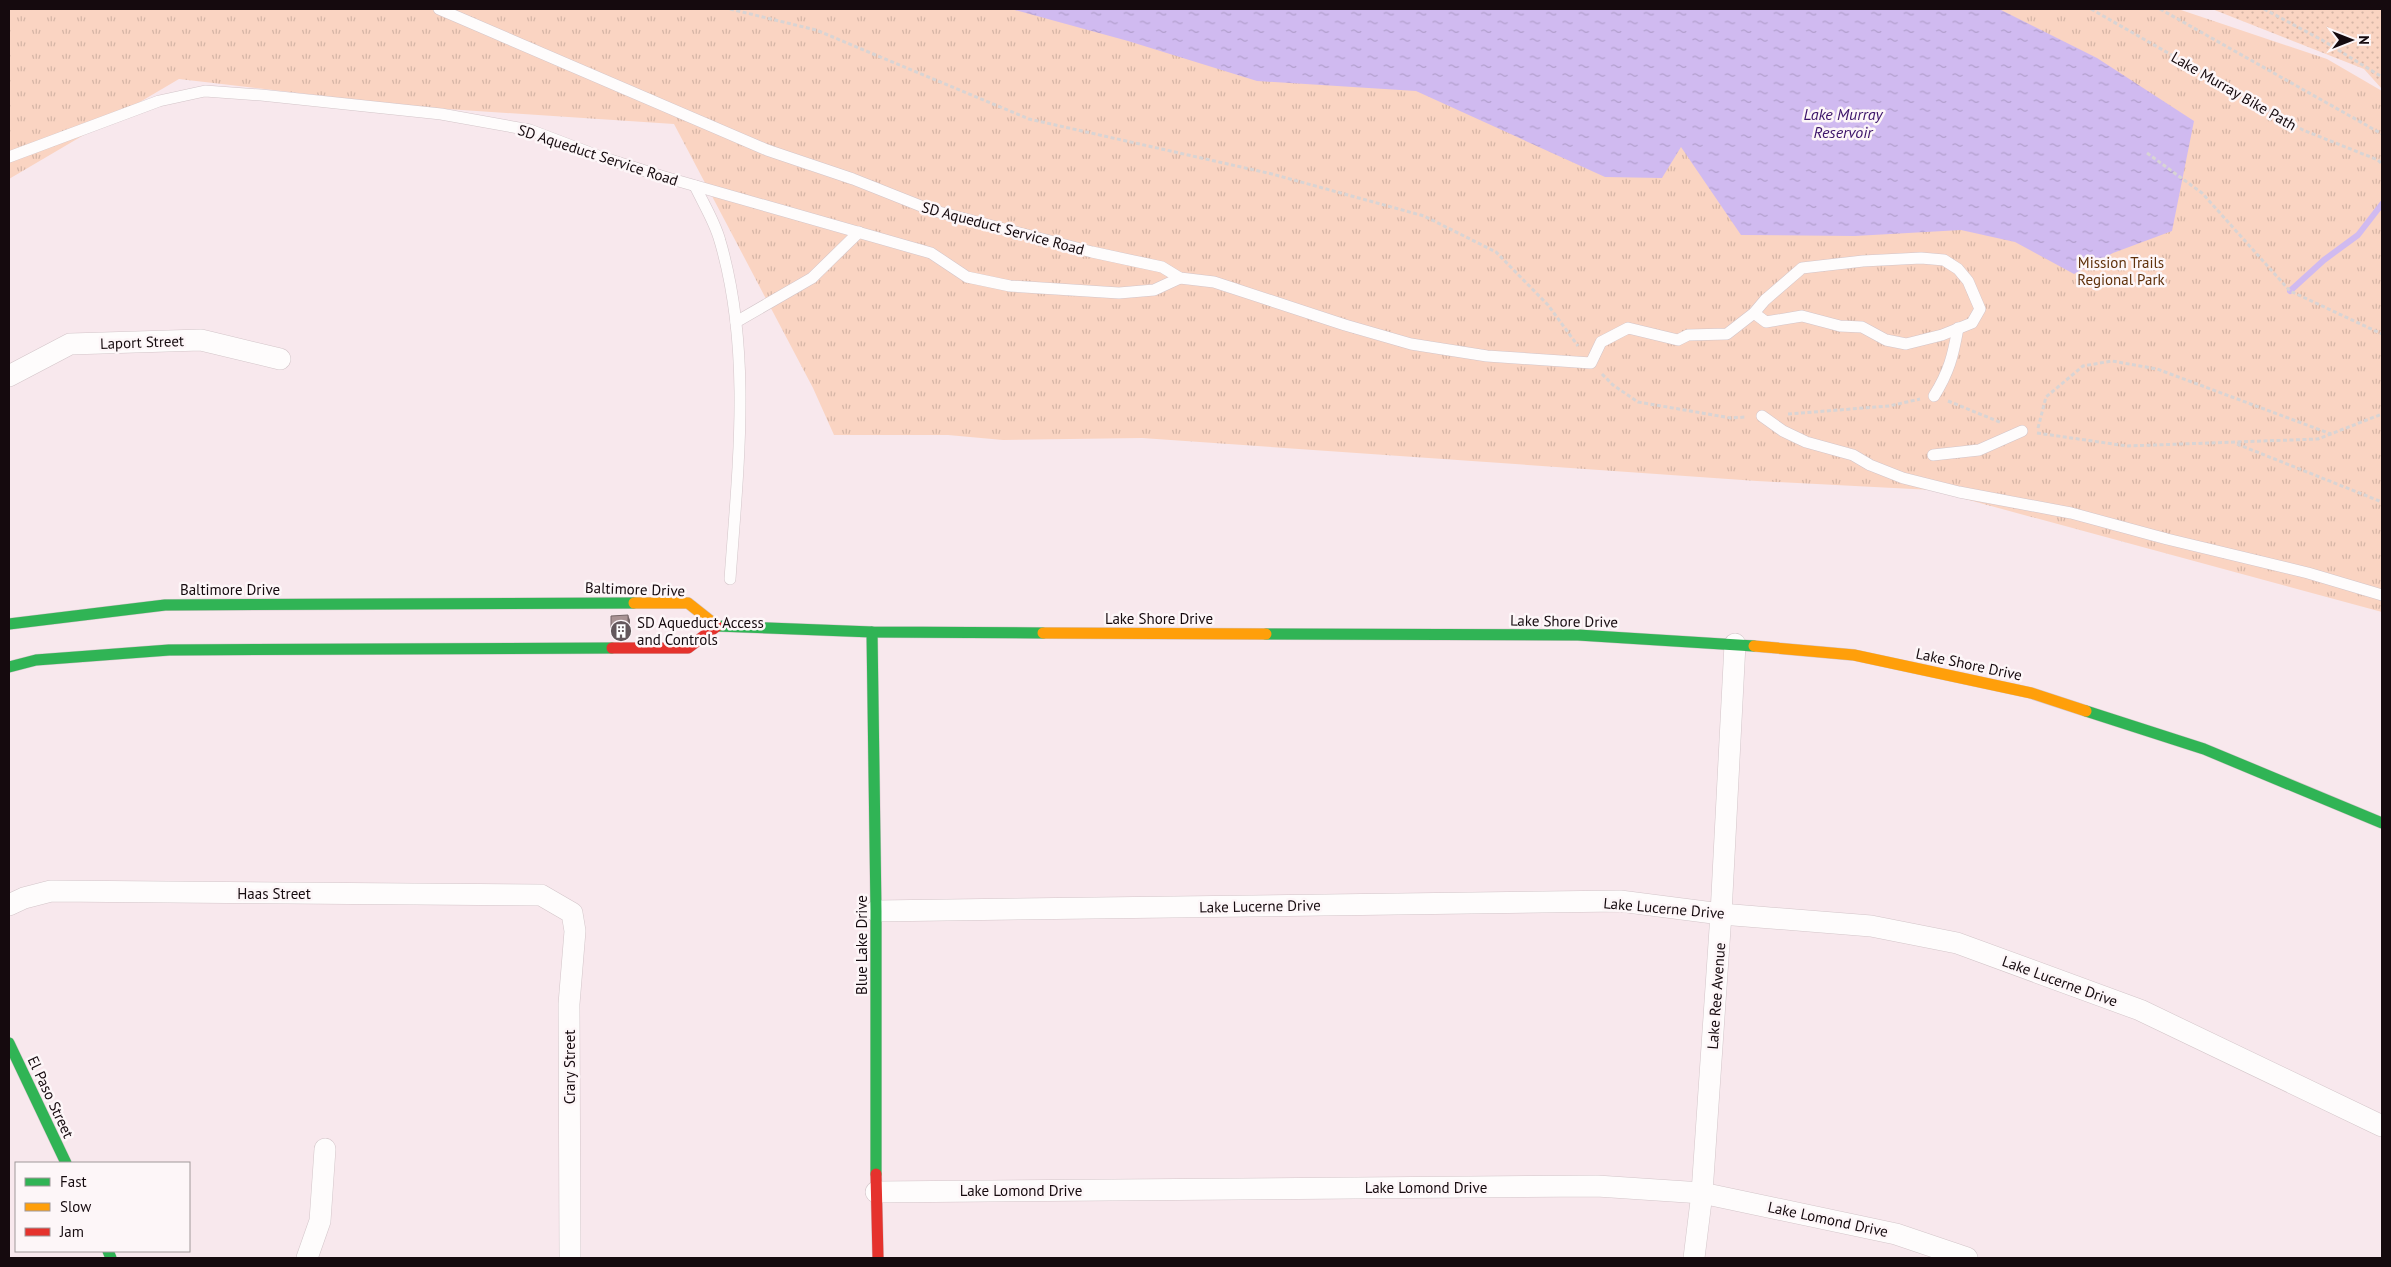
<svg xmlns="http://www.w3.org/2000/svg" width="2391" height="1267" font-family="'PT Sans',sans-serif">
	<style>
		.grass { fill: url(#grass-dots) }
		.park { fill: url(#park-tufts) }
		.water { fill: url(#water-ripples) }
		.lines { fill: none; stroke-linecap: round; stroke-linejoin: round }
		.stream { stroke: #d0baf0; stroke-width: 6 }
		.lane-casing { stroke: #d3c5c9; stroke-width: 12 }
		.street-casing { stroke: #d3c5c9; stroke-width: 22 }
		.fast-casing { stroke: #d3c5c9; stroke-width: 12 }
		.slow-casing { stroke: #d3c5c9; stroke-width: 12 }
		.jam-casing { stroke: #d3c5c9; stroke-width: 12 }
		.path { stroke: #d8d4d4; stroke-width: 3; stroke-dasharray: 4 2.5; stroke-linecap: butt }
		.lane { stroke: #fefcfc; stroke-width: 11 }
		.street { stroke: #fefcfc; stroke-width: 21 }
		.fast { stroke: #30b455; stroke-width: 11 }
		.slow { stroke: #ff9f0a; stroke-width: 11 }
		.jam { stroke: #e5322d; stroke-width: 11 }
		.wall { fill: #917e7f }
		.shaded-wall { fill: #766768 }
		.building { fill: #a99394; stroke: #766768 }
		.labels { text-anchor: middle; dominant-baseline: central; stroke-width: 5; stroke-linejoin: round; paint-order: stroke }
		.street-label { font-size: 15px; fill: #150a0e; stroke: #fdf6f8 }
		.park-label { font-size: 15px; fill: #5f310b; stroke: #fdf6f8 }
		.poi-label { font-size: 15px; fill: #150a0e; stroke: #fdf6f8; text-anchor: start }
		.water-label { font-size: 16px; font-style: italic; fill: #3b1368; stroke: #fdf6f8 }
	</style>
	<defs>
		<pattern id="grass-dots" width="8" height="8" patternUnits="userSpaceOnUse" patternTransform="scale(1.25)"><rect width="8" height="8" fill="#fad4c2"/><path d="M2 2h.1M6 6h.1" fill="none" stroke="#d5b5a6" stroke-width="1.8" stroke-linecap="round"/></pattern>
		<pattern id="park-tufts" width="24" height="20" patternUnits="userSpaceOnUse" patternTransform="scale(1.25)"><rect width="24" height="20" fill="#fad4c2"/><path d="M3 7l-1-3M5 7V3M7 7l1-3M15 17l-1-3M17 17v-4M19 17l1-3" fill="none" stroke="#d5b5a6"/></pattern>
		<pattern id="water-ripples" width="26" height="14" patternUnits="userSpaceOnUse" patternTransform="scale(1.25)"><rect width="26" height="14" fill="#d0baf0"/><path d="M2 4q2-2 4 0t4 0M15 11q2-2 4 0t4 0" fill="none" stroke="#b29fcd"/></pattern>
	</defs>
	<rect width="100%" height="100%" fill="#f8e8ed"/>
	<path class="grass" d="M2212 9H2382V89L2364 69Z"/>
	<path class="park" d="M9 9H2178L2327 59 2382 91V612L1932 490 1757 481 1142 438 1003 440 948 435H834L813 388 674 124 417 107 179 79 9 179Z"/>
	<path class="water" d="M1011 9H1999L2097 58 2194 121 2172 231 2113 253 2074 274 2015 242 1961 230 1855 236 1741 235 1681 147 1662 178 1605 177 1416 91 1257 81 1128 41Z"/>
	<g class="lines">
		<path class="stream" d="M2290 291 2324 260 2358 235 2382 204"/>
		<g class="lane-casing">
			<g id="lane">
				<path d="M439 9 767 150 853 179 931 210 1092 252 1162 267 1180 278 1214 282 1345 325 1411 344 1487 356 1591 363 1601 342 1628 328 1678 340 1688 335 1727 334 1754 313 1765 300 1802 268 1863 261 1921 258 1944 260 1958 269 1968 281 1980 309 1972 323 1942 335 1906 344 1886 340 1862 327 1840 326 1802 316 1766 322 1754 313"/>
				<path d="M9 157 159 101 205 91 261 95 441 114 530 130 601 157 661 176 931 253 967 277 1010 286 1119 293 1154 290 1180 278"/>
				<path d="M695 186C703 203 715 222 720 241 752 350 738 468 730 579"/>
				<path d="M736 322 812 278 859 232"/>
				<path d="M1934 396C1949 372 1953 356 1958 328"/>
				<path d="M1762 416 1783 431 1806 442 1853 455 1870 465 1903 478 1959 492 2071 513 2167 539 2308 573 2382 595"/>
				<path d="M1933 455 1979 450 2022 431"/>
			</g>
		</g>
		<g class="street-casing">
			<g id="street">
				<path d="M9 376 70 344 201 340 280 359"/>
				<path d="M9 905 24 898 51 891 541 895 572 913 575 931 569 1004 570 1258"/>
				<path d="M876 911 1620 901 1721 914 1871 926 1957 943 2140 1010 2382 1126"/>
				<path d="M876 1192 1597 1186 1702 1193 1896 1234 1967 1258"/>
				<path d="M307 1258 320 1221 325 1149"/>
				<path d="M1694 1258 1702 1193 1721 914 1735 644"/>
			</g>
		</g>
		<g class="fast-casing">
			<g id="fast">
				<path d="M9 624 165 605 634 603"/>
				<path d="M717 626 872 632 1043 633"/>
				<path d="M872 632 876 911V1174"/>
				<path d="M1266 634 1578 635 1754 646"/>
				<path d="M9 667 36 660 169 650 612 648"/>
				<path d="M2086 711 2204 749 2382 823"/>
				<path d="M9 1043 66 1163"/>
				<path d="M108 1251 111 1258"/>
			</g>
		</g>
		<g class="slow-casing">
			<g id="slow">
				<path d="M634 603H688L717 626"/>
				<path d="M1043 633 1266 634"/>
				<path d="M1754 646 1854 655 2031 693 2086 711"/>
			</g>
		</g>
		<g class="jam-casing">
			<g id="jam">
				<path d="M612 648H688L717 626"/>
				<path d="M876 1174 878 1258"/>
			</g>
		</g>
		<g class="path">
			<path d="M730 9 816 30 1029 119 1272 174 1424 216 1496 252 1548 305 1578 346"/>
			<path d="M2091 9 2303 130 2378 160 2382 164"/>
			<path d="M2160 9 2382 134"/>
			<path d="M2264 9 2322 40 2382 77"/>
			<path d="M2147 153 2202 193 2290 291 2382 334"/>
			<path d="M1602 374 1613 385 1638 402 1731 418 1746 417"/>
			<path d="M1948 401 2002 423"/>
			<path d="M1788 414 1889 406 1920 399"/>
			<path d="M2038 428 2046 397 2083 366 2112 361 2157 369 2331 434"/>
			<path d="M2037 433 2127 446 2318 439 2382 414"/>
			<path d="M2237 444 2382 502"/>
		</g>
		<use href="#lane" class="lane"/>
		<use href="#street" class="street"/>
		<use href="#fast" class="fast"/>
		<use href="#slow" class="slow"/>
		<use href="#jam" class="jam"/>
	</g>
	<path class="wall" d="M630 620V633H613L611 628Z"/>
	<path class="shaded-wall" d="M628 615 630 620V633L628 628Z"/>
	<path class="building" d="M628 615V628H611V616Z"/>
	<defs>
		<g id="building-disc" transform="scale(1.125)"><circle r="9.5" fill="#64585c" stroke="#fdf6f8"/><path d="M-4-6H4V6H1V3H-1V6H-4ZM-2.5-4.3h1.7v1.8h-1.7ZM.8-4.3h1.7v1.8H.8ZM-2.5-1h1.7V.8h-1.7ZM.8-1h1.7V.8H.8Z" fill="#fff"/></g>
	</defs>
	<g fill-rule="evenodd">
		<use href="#building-disc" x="621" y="631"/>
	</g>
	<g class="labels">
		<g class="street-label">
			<text transform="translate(2234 91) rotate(30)">Lake Murray Bike Path</text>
			<text transform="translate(598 155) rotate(18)">SD Aqueduct Service Road</text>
			<text transform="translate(1003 228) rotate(15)">SD Aqueduct Service Road</text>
			<text transform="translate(142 342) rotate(-2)">Laport Street</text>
			<text x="230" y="589">Baltimore Drive</text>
			<text transform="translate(635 589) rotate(2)">Baltimore Drive</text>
			<text x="1159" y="618">Lake Shore Drive</text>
			<text transform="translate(1564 621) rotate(1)">Lake Shore Drive</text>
			<text transform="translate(1969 664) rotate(12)">Lake Shore Drive</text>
			<text x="274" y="893">Haas Street</text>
			<text transform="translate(1260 906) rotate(-1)">Lake Lucerne Drive</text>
			<text transform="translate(1664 908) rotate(5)">Lake Lucerne Drive</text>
			<text transform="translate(861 945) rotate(-90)">Blue Lake Drive</text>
			<text transform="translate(2060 981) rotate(20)">Lake Lucerne Drive</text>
			<text transform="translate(1716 996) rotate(-86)">Lake Ree Avenue</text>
			<text transform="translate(569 1067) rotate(-90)">Crary Street</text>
			<text transform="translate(51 1097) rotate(65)">El Paso Street</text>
			<text x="1426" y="1187">Lake Lomond Drive</text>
			<text x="1021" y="1190">Lake Lomond Drive</text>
			<text transform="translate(1828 1219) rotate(12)">Lake Lomond Drive</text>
		</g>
		<g class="park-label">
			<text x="2121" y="262">Mission Trails<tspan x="2121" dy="17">Regional Park</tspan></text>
		</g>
		<g class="poi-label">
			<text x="637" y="622">SD Aqueduct Access<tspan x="637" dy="17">and Controls</tspan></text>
		</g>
		<g class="water-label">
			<text x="1843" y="114">Lake Murray<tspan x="1843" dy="18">Reservoir</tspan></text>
		</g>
	</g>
	<rect width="2391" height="1267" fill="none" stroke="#150a0e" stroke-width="20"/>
	<rect x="15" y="1162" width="175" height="90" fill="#fdf6f8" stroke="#a0989a"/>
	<rect x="25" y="1178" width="25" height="8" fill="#30b455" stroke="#a0989a"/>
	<text x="60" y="1187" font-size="15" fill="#150a0e">Fast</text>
	<rect x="25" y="1203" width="25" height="8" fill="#ff9f0a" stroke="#a0989a"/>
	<text x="60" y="1212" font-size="15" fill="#150a0e">Slow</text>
	<rect x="25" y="1228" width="25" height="8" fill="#e5322d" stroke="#a0989a"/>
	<text x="60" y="1237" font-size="15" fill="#150a0e">Jam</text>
	<g transform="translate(2351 40) rotate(90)" stroke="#fdf6f8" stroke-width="4" paint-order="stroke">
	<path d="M0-4L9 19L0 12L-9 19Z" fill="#150a0e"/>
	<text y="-8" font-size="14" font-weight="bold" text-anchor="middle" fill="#150a0e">N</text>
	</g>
</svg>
